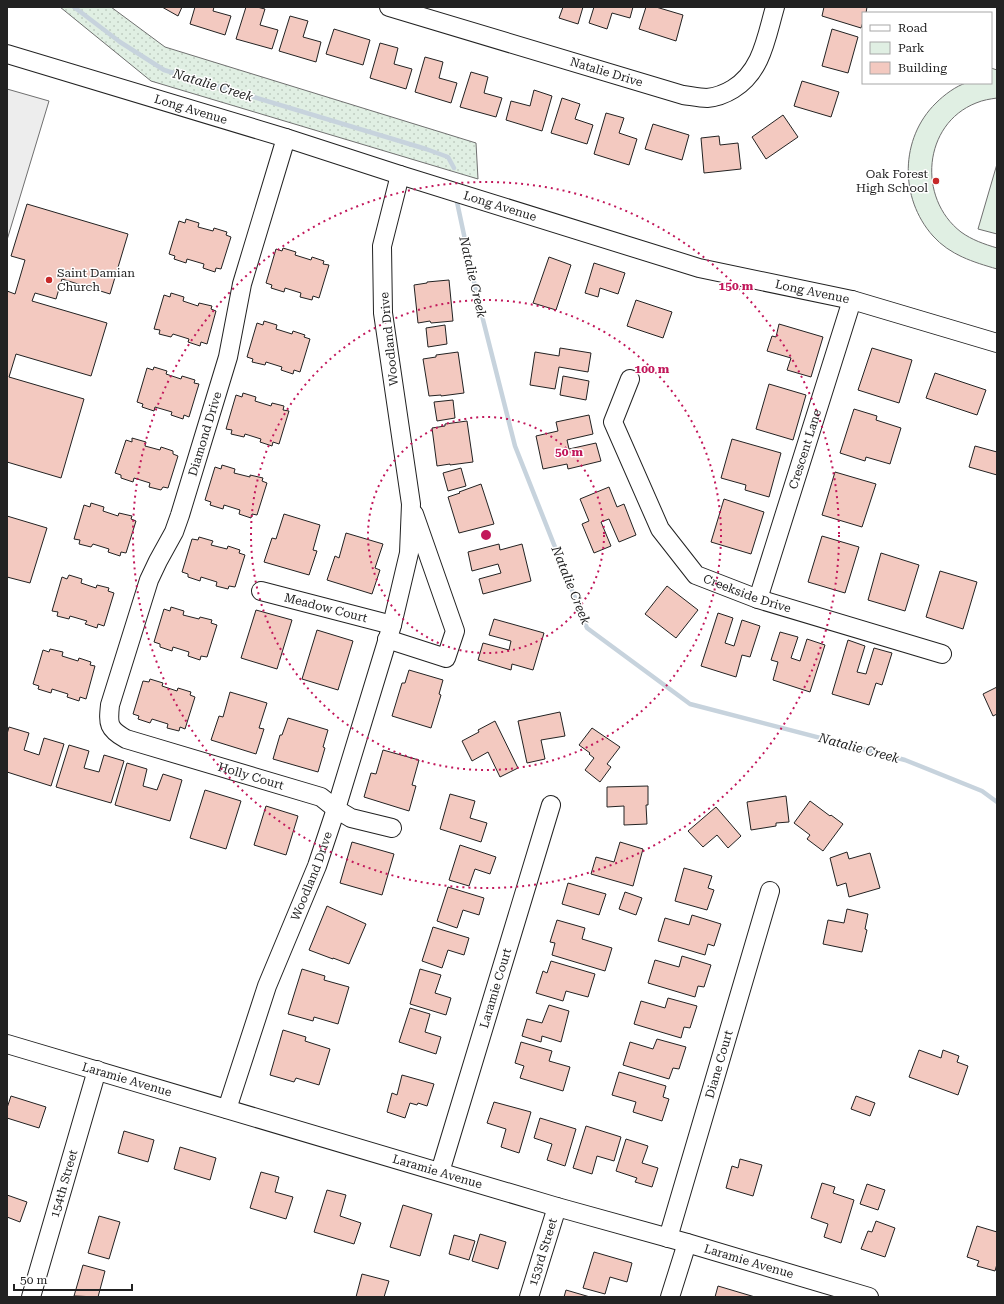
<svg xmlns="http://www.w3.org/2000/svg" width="1004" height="1304" font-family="'Roboto Serif',serif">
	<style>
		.grass { fill: url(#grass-dots); stroke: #6f6f6f }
		.park { fill: #e0efe3; stroke: #6f6f6f }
		.parking { fill: #ededed; stroke: #6f6f6f }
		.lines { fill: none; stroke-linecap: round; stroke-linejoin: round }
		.stream { stroke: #c7d3dd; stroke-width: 4.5 }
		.building { fill: #f3c9c0; stroke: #222 }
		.minor-casing { stroke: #222; stroke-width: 20 }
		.minor { stroke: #fff; stroke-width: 18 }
		.ring { fill: none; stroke: #c2185b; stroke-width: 2; stroke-dasharray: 2 4 }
		.poi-dot { fill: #c62828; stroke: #fff; stroke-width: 1.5 }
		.labels { text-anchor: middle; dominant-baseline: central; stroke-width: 3; stroke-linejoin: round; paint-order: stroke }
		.street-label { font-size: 12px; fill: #222; stroke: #fff }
		.poi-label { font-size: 12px; fill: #222; stroke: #fff; text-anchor: end }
		.water-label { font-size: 13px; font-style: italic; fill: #222; stroke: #fff }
		.centre { fill: #c2185b; stroke: #fff; stroke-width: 2 }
		.ring-label { font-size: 12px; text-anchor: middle; font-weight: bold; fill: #c2185b; stroke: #fff; stroke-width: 3; stroke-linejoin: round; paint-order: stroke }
	</style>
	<defs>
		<pattern id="grass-dots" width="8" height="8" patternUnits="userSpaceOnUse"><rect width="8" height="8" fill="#e0efe3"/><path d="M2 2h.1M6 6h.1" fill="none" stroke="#c0cdc2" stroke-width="1.8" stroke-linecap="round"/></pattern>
	</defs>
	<rect width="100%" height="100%" fill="#fff"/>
	<path class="grass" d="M60 7H111L165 47 476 143 478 179 151 81Z"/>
	<g class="park">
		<path d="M991 68 997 70V98C990 99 983 100 976 103 923 124 917 198 961 232 972 240 984 244 997 248V269C973 262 950 255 933 236 899 198 900 138 936 103 944 95 956 86 966 83 974 81 984 83 991 83Z"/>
		<path d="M997 164V234L978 229Z"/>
	</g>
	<path class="parking" d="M7 89 49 101 7 240Z"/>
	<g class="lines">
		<g class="stream">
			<path d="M74 7 120 42 164 70 426 149 448 157 454 168"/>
			<path d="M457 202 477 296 515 446 587 628 690 704 905 760 982 791 997 802"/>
		</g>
	</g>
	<g class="building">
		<path d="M162 7H182L178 16Z"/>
		<path d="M195 7H214L213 11 231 16 225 35 190 24Z"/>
		<path d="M246 7H257L265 9 260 25 278 30 272 49 236 39Z"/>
		<path d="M563 7H583L578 24 559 18Z"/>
		<path d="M594 7H633L630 18 612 13 607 29 589 23Z"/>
		<path d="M646 7H656L683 15 676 41 639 29Z"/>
		<path d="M824 7H867L866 13H863V22L861 28 822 16Z"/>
		<path d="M290 16 308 21 303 37 321 42 316 62 279 51Z"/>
		<path d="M334 29 370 40 363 65 326 54Z"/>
		<path d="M832 29 858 37 848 73 822 66Z"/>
		<path d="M380 43 398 48 394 64 412 69 406 89 370 78Z"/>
		<path d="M425 57 443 62 439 78 457 83 451 103 415 92Z"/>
		<path d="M471 72 488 77 484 93 502 98 496 117 460 107Z"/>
		<path d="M802 81 839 92 831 117 794 106Z"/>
		<path d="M534 90 552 96 542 131 506 120 511 101 530 106Z"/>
		<path d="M562 98 580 104 575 119 593 125 587 144 551 133Z"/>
		<path d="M606 113 624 118 619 133 637 139 629 165 594 154Z"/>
		<path d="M783 115 798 137 766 159 752 137Z"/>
		<path d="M653 124 689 135 682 160 645 149Z"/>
		<path d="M719 136 720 145 738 143 741 169 704 173 701 138Z"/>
		<path d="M27 204 128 234 110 294 62 279 56 299 35 293 32 301 107 323 91 376 16 354 9 377 84 399 61 478 7 462V291L15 294 25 260 11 256Z"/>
		<path d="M186 219 199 223 198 227 213 231 214 228 227 232 226 235 231 237 221 269 216 268 215 272 203 268 204 264 187 259 186 263 174 259 175 256 169 254 179 221 185 223Z"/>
		<path d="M283 248 296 252 295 255 311 260 312 257 324 261 323 264 329 265 319 298 313 296 312 300 300 297 301 293 285 288 284 292 271 288 272 285 266 283 276 249 282 251Z"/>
		<path d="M549 257 571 265 556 310 533 303Z"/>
		<path d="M594 263 625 273 618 294 600 288 598 297 585 293Z"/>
		<path d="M449 280 453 321 431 323 430 321 418 323 414 285 427 283V282Z"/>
		<path d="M171 293 184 297 183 301 198 306 199 303 212 306 211 309 216 311 207 344 201 342 200 346 188 342 189 339 173 334 171 337 159 334 160 330 154 329 164 295 170 297Z"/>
		<path d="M636 300 672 312 663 338 627 326Z"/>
		<path d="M264 321 277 325 276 329 292 334 293 331 305 335 304 337 310 339 300 372 294 370 293 374 281 370 282 367 266 362 265 365 252 362 253 359 247 357 257 323 263 325Z"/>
		<path d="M779 324 823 337 811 377 787 370 791 358 767 351 772 336 776 337Z"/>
		<path d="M445 325 447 344 428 347 426 328Z"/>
		<path d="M560 348 591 353 588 372 559 367 555 389 530 385 535 352 559 356Z"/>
		<path d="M872 348 912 360 899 403 858 390Z"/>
		<path d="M458 352 464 393 441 396V395L429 396 423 359 436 357V355Z"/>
		<path d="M154 367 167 371 166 374 181 379 182 376 195 380 194 383 199 384 189 417 184 415 183 419 171 415 172 412 155 407 154 411 142 407 143 404 137 402 147 368 153 370Z"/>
		<path d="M935 373 986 390 977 415 926 398Z"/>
		<path d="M563 376 589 381 586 400 560 395Z"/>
		<path d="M769 384 806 395 793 440 756 429Z"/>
		<path d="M243 393 256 397 255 401 271 406 272 403 284 406 283 410 289 411 279 444 273 442 272 446 260 442 261 439 245 434 244 437 231 434 232 430 226 429 236 395 242 397Z"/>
		<path d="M453 400 455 418 437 421 434 402Z"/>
		<path d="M854 409 877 416 876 420 901 428 890 464 866 457 865 461 840 453Z"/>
		<path d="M589 415 593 434 567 440 569 449 596 443 601 461 568 469 567 464 543 469 536 436 558 431 556 422Z"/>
		<path d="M467 421 473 462 450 465V464L437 466 432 428 445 426V424Z"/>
		<path d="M132 438 146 442 145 446 160 450 161 447 173 451V454L178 456 168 488 163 487 161 490 149 487 150 483 134 478 133 482 121 478V475L115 473 126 440 132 442Z"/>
		<path d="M732 439 781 453 769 497 745 490 746 485 721 478Z"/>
		<path d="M975 446 997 452V475L969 467Z"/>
		<path d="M222 465 235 469 234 473 250 477V475L263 478 262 481 267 483 257 515 252 514 251 518 239 514 240 510 224 505 223 509 210 505 211 502 205 500 215 467 221 469Z"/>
		<path d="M461 468 466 486 448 491 443 473Z"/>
		<path d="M835 472 876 484 862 527 822 515Z"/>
		<path d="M481 484 494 524 459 533 448 497 460 493 459 492Z"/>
		<path d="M609 487 617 507 624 504 636 535 619 542 609 519 601 522 611 546 594 553 582 524 589 521 580 499Z"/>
		<path d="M724 499 764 512 751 554 711 542Z"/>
		<path d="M91 503 104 507 103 511 118 516 119 513 132 516 131 519 136 521 126 553 121 552 120 556 108 552 109 549 93 544 91 547 79 544 80 540 74 539 84 505 90 507Z"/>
		<path d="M284 514 320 525 313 550 317 551 309 575 264 562 272 538 276 539Z"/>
		<path d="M7 516 47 528 30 583 7 577Z"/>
		<path d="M346 533 383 544 375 568 380 570 372 594 327 580 335 556 339 558Z"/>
		<path d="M822 536 859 547 845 593 808 582Z"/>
		<path d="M199 537 213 541 211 545 227 549 228 546 240 550 239 553 245 555 235 587 229 586 228 589 216 586 217 582 201 577 200 581 188 577V574L182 572 192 539 198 540Z"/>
		<path d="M499 544 500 550 522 544 531 581 483 594 479 579 501 573 498 564 472 571 468 552Z"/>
		<path d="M881 553 919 565 905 611 868 600Z"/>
		<path d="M940 571 977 582 963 629 926 617Z"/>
		<path d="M69 575 82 579 81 583 96 588 97 585 109 588 108 591 114 593 104 626 98 624 97 628 85 624 87 621 70 616 69 619 57 616 58 612 52 611 62 577 67 579Z"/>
		<path d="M667 586 698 610 676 638 645 614Z"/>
		<path d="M171 607 184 611 183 615 199 619 200 617 212 620 211 623 217 625 207 657 201 656 200 660 188 656 189 652 173 647 172 651 160 647V644L154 642 164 609 170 611Z"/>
		<path d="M256 610 292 620 277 669 241 658Z"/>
		<path d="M718 613 733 618 725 643 734 646 742 620 760 626 750 657 742 655 736 677 701 666Z"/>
		<path d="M494 619 544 633 533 670 512 664 511 670 478 660 483 643 509 650 511 641 489 635Z"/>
		<path d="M317 630 353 641 338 690 302 679Z"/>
		<path d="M780 632 798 637 791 658 800 661 807 639 825 645 810 692 773 680 778 662 771 660Z"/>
		<path d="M848 640 865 646 857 672 866 674 874 648 892 653 882 685 876 683 869 705 832 694Z"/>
		<path d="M50 649 63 652 62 656 78 661 79 658 91 662 90 665 95 666 86 699 80 697 79 701 67 697 68 694 52 689 51 693 38 689 39 686 33 684 43 650 49 652Z"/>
		<path d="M409 670 443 680 439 694 441 695 431 728 392 716 402 683H405Z"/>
		<path d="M150 679 163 683 162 686 177 691 178 688 191 692 190 695 195 697 185 729 180 727 179 731 167 728 168 724 152 719 150 723 138 719 139 716 133 714 143 681 149 682Z"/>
		<path d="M997 687V714L993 716 983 694Z"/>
		<path d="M230 692 267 703 259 728 264 729 256 754 211 740 219 716 223 717Z"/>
		<path d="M560 712 565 736 541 740 545 759 527 763 518 721Z"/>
		<path d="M288 718 328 730 323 747 325 748 318 772 273 759 280 735H282Z"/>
		<path d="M495 721 518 768 500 777 488 752 472 761 462 741 479 732 478 730Z"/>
		<path d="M9 727 29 733 24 750 39 755 44 738 64 744 51 786 7 772V734Z"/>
		<path d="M592 728 620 747 607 764 611 767 600 782 585 770 594 758 589 754 590 753 579 745Z"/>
		<path d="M69 745 89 751 84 768 99 772 104 755 124 761 111 803 56 787Z"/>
		<path d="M383 750 419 760 412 785 416 786 409 811 364 797 371 773 376 774Z"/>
		<path d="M127 763 147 769 143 786 157 790 163 774 182 780 170 821 115 805Z"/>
		<path d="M648 786V805H646L647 824 624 825V806L607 807V787Z"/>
		<path d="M205 790 241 801 226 849 190 838Z"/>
		<path d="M450 794 475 801 470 818 487 823 481 842 440 829Z"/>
		<path d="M786 796 789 822 776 823V826L751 830 747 802Z"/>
		<path d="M810 801 830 816 831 815 843 824 823 851 807 839 810 835 794 823Z"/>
		<path d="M266 806 298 816 286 855 254 845Z"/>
		<path d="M716 807 741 836 728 848 717 835 703 847 688 831Z"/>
		<path d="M352 842 394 854 382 895 340 883Z"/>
		<path d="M620 842 643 849 633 886 591 874 596 857 614 862Z"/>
		<path d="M460 845 496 857 490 874 475 869 469 886 449 880Z"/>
		<path d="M847 852 849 859 870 853 880 888 849 897 846 883 837 886 830 858Z"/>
		<path d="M684 868 712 876 708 888 714 890 707 910 675 901Z"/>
		<path d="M568 883 606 894 599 915 562 904Z"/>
		<path d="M448 887 484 898 479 915 463 910 457 928 437 921Z"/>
		<path d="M625 892 642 898 636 915 619 909Z"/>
		<path d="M327 906 366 924 349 964 333 958V959L309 950Z"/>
		<path d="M847 909 868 914 865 929 867 930 862 952 823 944 828 920 844 923Z"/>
		<path d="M692 915 721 924 714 946 708 944 705 955 658 941 665 918 689 925Z"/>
		<path d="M557 920 585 928 582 939 612 948 605 971 552 955 555 943 550 942Z"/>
		<path d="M433 927 469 938 464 955 448 950 442 968 422 961Z"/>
		<path d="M682 956 711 965 704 987 698 986 695 997 648 983 655 960 679 967Z"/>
		<path d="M551 961 595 974 588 997 566 991 563 1001 536 993 543 971 547 973Z"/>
		<path d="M302 969 325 976 324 980 349 987 338 1024 314 1017 313 1021 288 1014Z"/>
		<path d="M420 969 441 975 435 993 451 998 446 1015 410 1004Z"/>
		<path d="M668 998 697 1006 690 1028 684 1027 681 1038 634 1024 641 1001 665 1008Z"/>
		<path d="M549 1005 569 1011 561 1042 542 1036 541 1042 522 1036 527 1019 542 1023Z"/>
		<path d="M410 1008 430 1014 425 1032 441 1037 436 1054 399 1042Z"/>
		<path d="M283 1030 306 1037 305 1041 330 1049 319 1085 296 1078 294 1082 270 1075Z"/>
		<path d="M657 1039 686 1047 679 1069 673 1068 669 1079 623 1065 630 1042 653 1049Z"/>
		<path d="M521 1042 552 1051 549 1061 570 1067 563 1091 520 1078 524 1066 515 1063Z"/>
		<path d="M919 1050 941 1058 943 1050 959 1056 957 1062 968 1066 958 1095 909 1077Z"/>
		<path d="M619 1072 666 1086 663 1097 669 1099 662 1121 633 1112 636 1102 612 1095Z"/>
		<path d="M402 1075 434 1084 427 1106 418 1103 417 1105 410 1103 405 1118 387 1112 392 1093 397 1095Z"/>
		<path d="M11 1096 46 1107 39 1128 7 1118V1108Z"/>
		<path d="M856 1096 875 1103 870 1116 851 1109Z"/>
		<path d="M494 1102 531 1112 519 1153 501 1147 506 1129 487 1123Z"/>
		<path d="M540 1118 576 1129 565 1166 547 1160 552 1144 534 1138Z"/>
		<path d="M586 1126 621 1137 614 1161 597 1156 592 1174 573 1168Z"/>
		<path d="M124 1131 154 1140 148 1162 118 1153Z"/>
		<path d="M626 1139 648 1146 642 1163 658 1168 652 1187 635 1182 637 1178 616 1171Z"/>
		<path d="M180 1147 216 1158 210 1180 174 1169Z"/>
		<path d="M740 1159 762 1165 753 1196 726 1188 732 1166 738 1168Z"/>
		<path d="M261 1172 279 1177 275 1192 293 1197 286 1219 250 1208Z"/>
		<path d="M822 1183 835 1187 833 1193 854 1200 841 1243 824 1237 828 1224 811 1218Z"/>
		<path d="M867 1184 885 1190 878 1210 860 1204Z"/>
		<path d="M327 1190 346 1195 340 1216 361 1223 354 1244 314 1232Z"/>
		<path d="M7 1195 27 1202 20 1222 7 1217Z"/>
		<path d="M403 1205 432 1214 420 1256 390 1247Z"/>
		<path d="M99 1216 120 1222 109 1259 88 1253Z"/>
		<path d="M876 1221 895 1228 885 1257 861 1249 868 1231 872 1232Z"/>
		<path d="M977 1226 997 1232V1264L995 1271 977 1266 979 1261 967 1257Z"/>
		<path d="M480 1234 506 1242 498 1269 472 1261Z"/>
		<path d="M454 1235 475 1241 469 1260 449 1254Z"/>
		<path d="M594 1252 632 1263 627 1282 610 1277 605 1294 583 1288Z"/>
		<path d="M83 1265 105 1271 98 1297 74 1296Z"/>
		<path d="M362 1274 389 1281 384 1297H356Z"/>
		<path d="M718 1286 755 1297H715Z"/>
		<path d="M566 1290 590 1297H564Z"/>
	</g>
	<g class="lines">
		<g class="minor-casing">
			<g id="minor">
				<path id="s1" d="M389 7 683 95C691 96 699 98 707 98 717 97 725 94 733 89 762 71 766 38 775 7"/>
				<path id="s2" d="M7 54 286 138 400 175 699 268 852 300 997 343"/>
				<path id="s3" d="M286 138 242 284 228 357 180 515 174 532 158 561 149 580 110 705C108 724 108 729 126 739L321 797 336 809 351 818 392 828"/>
				<path id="s4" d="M630 379 613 422 660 529 696 575 758 599 942 654"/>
				<path id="s5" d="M261 591 392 625"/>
				<path id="s6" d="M758 599 852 300"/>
				<path d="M387 639 446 658 455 631 414 514"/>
				<path id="s7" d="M7 1044 557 1207 687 1243 869 1297"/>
				<path id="s8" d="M227 1109 267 986 317 866 336 809 392 625 409 553 411 504 383 313 382 246 400 175"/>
				<path id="s9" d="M440 1172 551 805"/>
				<path id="s10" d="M668 1238 770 891"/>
				<path id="s11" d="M31 1297 97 1070"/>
				<path id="s12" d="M529 1297 557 1207"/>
				<path d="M670 1297 687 1243"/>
			</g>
		</g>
		<use href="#minor" class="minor"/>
	</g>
	<g class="ring">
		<circle cx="486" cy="535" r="118"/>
		<circle cx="486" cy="535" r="235"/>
		<circle cx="486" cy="535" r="353"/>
	</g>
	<g class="poi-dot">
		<circle cx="936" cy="181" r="4"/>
		<circle cx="49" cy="280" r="4"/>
	</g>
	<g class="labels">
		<g class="street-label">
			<text stroke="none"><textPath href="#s1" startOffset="227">Natalie Drive</textPath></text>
			<text stroke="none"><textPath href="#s2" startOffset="192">Long Avenue</textPath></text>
			<text stroke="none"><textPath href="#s2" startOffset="516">Long Avenue</textPath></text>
			<text stroke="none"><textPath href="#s2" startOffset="840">Long Avenue</textPath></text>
			<text transform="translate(389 339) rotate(-96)">Woodland Drive</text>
			<text transform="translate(205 434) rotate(-73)">Diamond Drive</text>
			<text stroke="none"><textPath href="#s6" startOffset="157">Crescent Lane</textPath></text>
			<text stroke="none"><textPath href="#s4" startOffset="276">Creekside Drive</textPath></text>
			<text stroke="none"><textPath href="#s5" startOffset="67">Meadow Court</textPath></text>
			<text stroke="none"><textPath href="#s3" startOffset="767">Holly Court</textPath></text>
			<text stroke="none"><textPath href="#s8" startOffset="248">Woodland Drive</textPath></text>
			<text stroke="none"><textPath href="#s9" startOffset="192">Laramie Court</textPath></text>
			<text stroke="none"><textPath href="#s10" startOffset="181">Diane Court</textPath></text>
			<text stroke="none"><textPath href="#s7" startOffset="125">Laramie Avenue</textPath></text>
			<text stroke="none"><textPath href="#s7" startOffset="449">Laramie Avenue</textPath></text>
			<text stroke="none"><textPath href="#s11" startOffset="118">154th Street</textPath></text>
			<text stroke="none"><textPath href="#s12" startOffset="47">153rd Street</textPath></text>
			<text stroke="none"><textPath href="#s7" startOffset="773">Laramie Avenue</textPath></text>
		</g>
		<g class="poi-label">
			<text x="928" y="174">Oak Forest<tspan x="928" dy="14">High School</tspan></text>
			<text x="57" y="273" text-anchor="start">Saint Damian<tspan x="57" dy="14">Church</tspan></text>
		</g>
		<g class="water-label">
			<text transform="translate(213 85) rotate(17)">Natalie Creek</text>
			<text transform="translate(473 277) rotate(77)">Natalie Creek</text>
			<text transform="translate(571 585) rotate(68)">Natalie Creek</text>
			<text transform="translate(859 748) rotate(15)">Natalie Creek</text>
		</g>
	</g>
	<circle cx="486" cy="535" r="6" class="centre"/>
	<g class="ring-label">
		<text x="736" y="290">150 m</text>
		<text x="652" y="373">100 m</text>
		<text x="569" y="456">50 m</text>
	</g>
	<rect width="1004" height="1304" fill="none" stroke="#222222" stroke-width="16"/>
	<rect x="862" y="12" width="130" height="72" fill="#ffffff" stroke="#a7a7a7"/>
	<rect x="870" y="25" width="20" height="6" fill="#ffffff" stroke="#a7a7a7"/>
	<text x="898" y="32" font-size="12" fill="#222222">Road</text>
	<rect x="870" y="42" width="20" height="12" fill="#e0efe3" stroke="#a7a7a7"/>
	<text x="898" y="52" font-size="12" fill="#222222">Park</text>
	<rect x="870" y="62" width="20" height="12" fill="#f3c9c0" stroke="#a7a7a7"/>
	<text x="898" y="72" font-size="12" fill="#222222">Building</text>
	<path d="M14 1284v6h118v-6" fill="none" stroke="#222222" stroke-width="2"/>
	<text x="20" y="1284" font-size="12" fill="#222222" stroke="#ffffff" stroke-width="3" paint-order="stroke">50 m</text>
</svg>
